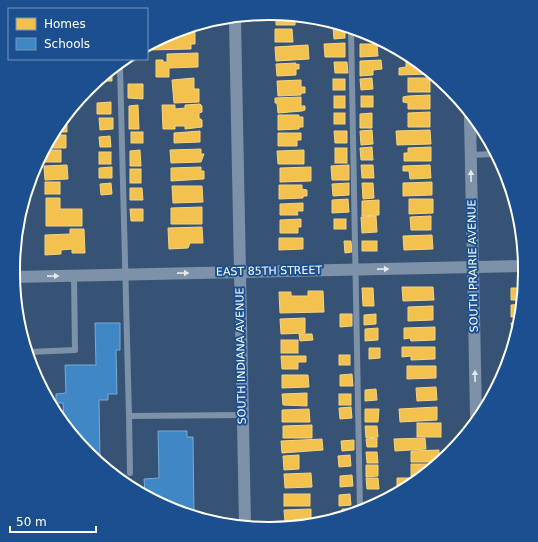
<svg xmlns="http://www.w3.org/2000/svg" width="538" height="542" font-family="'DejaVu Sans',sans-serif">
	<style>
		.homes { fill: #f2c14e; stroke: #f6d483 }
		.schools { fill: #3f88c5; stroke: #79acd6 }
		.lines { fill: none; stroke-linecap: round; stroke-linejoin: round }
		.service { stroke: #7d92a8; stroke-width: 6 }
		.minor { stroke: #7d92a8; stroke-width: 12 }
		.oneway { fill: #e5e9ee }
		.labels { text-anchor: middle; dominant-baseline: central; stroke-width: 4; stroke-linejoin: round; paint-order: stroke }
		.street-label { font-size: 11px; fill: #fff; stroke: #1b4f8f }
		.rim { fill: none; stroke: #fff; stroke-width: 2 }
	</style>
	<rect width="100%" height="100%" fill="#365274"/>
	<g class="homes">
		<path d="M276 14 295 18V25H276Z"/>
		<path d="M333 27 345 28V38L334 39Z"/>
		<path d="M275 29H292L293 42H275Z"/>
		<path d="M181 30V32H195V44H191V49L147 50 164 37H166L167 41H171L170 33Z"/>
		<path d="M359 31 367 32 372 37 360 38Z"/>
		<path d="M345 43V57H325L324 44Z"/>
		<path d="M360 44H377L378 56 360 57Z"/>
		<path d="M308 45 309 59 276 61 275 47Z"/>
		<path d="M198 53V67L169 68V77H156V60H163V62H167V54Z"/>
		<path d="M381 60 382 69 373 70V75L360 76V61Z"/>
		<path d="M334 62H347L348 73H335Z"/>
		<path d="M406 62H410L429 74 399 75V68L406 67Z"/>
		<path d="M296 63V65L299 64V69H296V75L277 76 276 64Z"/>
		<path d="M112 72V81H98Z"/>
		<path d="M194 78V89H199V102L174 103 172 80Z"/>
		<path d="M372 78 373 89 361 90 360 79Z"/>
		<rect x="408" y="78" width="22" height="14"/>
		<rect x="333" y="79" width="12" height="11"/>
		<path d="M301 80V87H305V93H301V95L278 96 277 81Z"/>
		<path d="M128 84H143V99L128 98Z"/>
		<path d="M430 95V109H408V103L403 102V97L408 96Z"/>
		<rect x="334" y="96" width="11" height="12"/>
		<rect x="361" y="96" width="12" height="11"/>
		<path d="M301 97V106H305V110L302 111 278 113 277 103H275V98Z"/>
		<path d="M111 102V114H97V103Z"/>
		<path d="M200 104 202 106V112L199 113V118L202 120V127L185 129V126H175V129H163L162 105H175V109L185 108V105Z"/>
		<path d="M138 105 139 129H129V106Z"/>
		<path d="M430 112V127H408V113Z"/>
		<rect x="334" y="113" width="11" height="11"/>
		<path d="M372 113V128H360V114Z"/>
		<path d="M278 115H299V117H303V127H299V129L278 130Z"/>
		<path d="M99 118H113V129L100 130Z"/>
		<path d="M67 119V132H59Z"/>
		<path d="M372 130 373 144 361 145 360 131Z"/>
		<path d="M430 130 431 144 397 145 396 131Z"/>
		<path d="M200 131V142L174 143V133Z"/>
		<path d="M334 131H347V143H335Z"/>
		<rect x="131" y="132" width="12" height="11"/>
		<path d="M278 133H301V140H297V146H278Z"/>
		<path d="M57 135H66V148H48Z"/>
		<path d="M110 136 111 147H100L99 137Z"/>
		<path d="M372 147 373 160H361L360 148Z"/>
		<path d="M431 147V161H404V153H408V148Z"/>
		<rect x="335" y="148" width="12" height="15"/>
		<path d="M201 149V154H204L201 162 171 163 170 150Z"/>
		<path d="M46 150H61V162H45L43 155Z"/>
		<path d="M140 150 141 166H130V151Z"/>
		<path d="M304 150V164H278L277 151Z"/>
		<rect x="99" y="152" width="12" height="12"/>
		<path d="M67 165 68 179 45 180 44 166Z"/>
		<path d="M349 165V180H332L331 166Z"/>
		<path d="M361 165H373L374 178H362Z"/>
		<path d="M430 165 431 178 410 179 409 171H403V166Z"/>
		<path d="M112 167V178H99V168Z"/>
		<path d="M201 167V171H204V179L171 181V168Z"/>
		<path d="M311 167V181L280 182V168Z"/>
		<rect x="130" y="169" width="11" height="14"/>
		<rect x="45" y="182" width="15" height="12"/>
		<path d="M432 182V195L403 196V183Z"/>
		<path d="M111 183 112 194 101 195 100 184Z"/>
		<path d="M349 183V195L333 196 332 184Z"/>
		<path d="M362 183H373L374 198 363 199Z"/>
		<path d="M279 185H302V189L307 190V196H303V198L279 199Z"/>
		<path d="M172 186H202L203 202 173 203Z"/>
		<path d="M130 188H142L143 200H130Z"/>
		<path d="M46 198H60V209H82V226H46Z"/>
		<path d="M348 199 349 212 332 213V200Z"/>
		<path d="M409 199H433V213L409 214Z"/>
		<path d="M379 200V215L362 216V201Z"/>
		<path d="M303 203V211H297L298 215H280V204Z"/>
		<path d="M202 207V224H171V208Z"/>
		<path d="M130 209H143V221H131Z"/>
		<path d="M376 216 377 232 362 233 361 217Z"/>
		<path d="M431 216V230H411L410 217Z"/>
		<path d="M301 219V227H298V233H280V220Z"/>
		<rect x="334" y="219" width="12" height="10"/>
		<path d="M202 227 203 243H190L188 248 169 249 168 228Z"/>
		<path d="M70 229H84L85 253H72V249L61 250V254L45 255V235L70 234Z"/>
		<path d="M432 235 433 249 404 250 403 236Z"/>
		<path d="M279 238H303V249L279 250Z"/>
		<path d="M344 241H351L352 252 345 253Z"/>
		<rect x="362" y="241" width="15" height="10"/>
		<path d="M520 285H524L522 300H511V288H520Z"/>
		<path d="M402 287H433L434 300 403 301Z"/>
		<path d="M362 288H373L374 306H363Z"/>
		<path d="M308 291H323L324 312 280 313 279 292H291V296H308Z"/>
		<path d="M522 304 521 319 520 317H511V305Z"/>
		<path d="M433 306V320L408 321V307Z"/>
		<path d="M340 314H352V326L340 327Z"/>
		<path d="M376 314V324L364 325V315Z"/>
		<path d="M305 318V333L281 334 280 319Z"/>
		<path d="M511 323H520L516 337H513Z"/>
		<path d="M435 327V340L411 341 410 338 404 339V328Z"/>
		<path d="M378 328V340L365 341V329Z"/>
		<path d="M299 334H312L313 340 300 341Z"/>
		<rect x="281" y="340" width="17" height="13"/>
		<path d="M402 347H435V359L411 360V356L402 357Z"/>
		<path d="M369 348H380V358L369 359Z"/>
		<rect x="339" y="355" width="11" height="10"/>
		<path d="M281 356H306V362H298V369H282Z"/>
		<path d="M407 366H436V378L407 379Z"/>
		<path d="M352 374 353 386H340V375Z"/>
		<path d="M282 375H308L309 387 282 388Z"/>
		<path d="M436 387 437 400 417 401 416 388Z"/>
		<path d="M376 389 377 400 365 401V390Z"/>
		<path d="M307 393V406L283 405 282 394Z"/>
		<rect x="339" y="394" width="12" height="11"/>
		<path d="M351 407 352 418 340 419 339 408Z"/>
		<path d="M437 407V420L400 422 399 409Z"/>
		<path d="M309 409 310 422H282V410Z"/>
		<path d="M365 409H379L378 422H365Z"/>
		<rect x="417" y="423" width="24" height="14"/>
		<path d="M312 425V438H283V426Z"/>
		<path d="M365 426H377L378 437 366 438Z"/>
		<path d="M377 438V447H367L366 439Z"/>
		<path d="M425 438 426 449 395 451 394 439Z"/>
		<path d="M322 439 323 450 282 453 281 441Z"/>
		<path d="M354 440V450L342 451 341 441Z"/>
		<path d="M439 450V462H411V451Z"/>
		<path d="M366 452H377L378 463H367Z"/>
		<path d="M299 455V469L284 470 283 456Z"/>
		<path d="M350 455 351 466 339 467 338 456Z"/>
		<path d="M411 464H436L418 475 411 476Z"/>
		<path d="M366 465H378V476L366 477Z"/>
		<path d="M311 473 312 487 285 488 284 474Z"/>
		<path d="M352 475 353 486 340 487V476Z"/>
		<path d="M366 478H378L379 489H367Z"/>
		<path d="M397 478H414L397 489Z"/>
		<rect x="284" y="494" width="26" height="12"/>
		<path d="M350 494 351 505 339 506V495Z"/>
		<path d="M311 509V521L285 522 284 510Z"/>
		<path d="M342 509H354V512L343 514Z"/>
	</g>
	<g class="schools">
		<path d="M95 323H120V350H116L117 394H108V400H99L100 462 88 454 64 418 63 403H56V394L66 393 65 365H96Z"/>
		<path d="M158 431H187V437H193L194 514 171 510 159 501V496H151L145 492 144 479 159 478Z"/>
	</g>
	<g class="lines">
		<g class="service">
			<path d="M351 29 360 511"/>
			<path d="M120 67 129 416"/>
			<path d="M471 155 494 154"/>
			<path d="M29 352 75 350 74 276"/>
			<path d="M130 473 129 416 242 415"/>
		</g>
		<g class="minor">
			<path d="M235 20 245 524"/>
			<path d="M470 118 476 415"/>
			<path d="M14 277 524 266"/>
		</g>
	</g>
	<defs><path id="oneway-solid" d="M-6-.8H1V-3.2L6.5 0L1 3.2V.8H-6Z"/></defs>
	<g class="oneway">
		<use href="#oneway-solid" transform="translate(471 176) rotate(-91)"/>
		<use href="#oneway-solid" transform="translate(383 269) rotate(-1)"/>
		<use href="#oneway-solid" transform="translate(183 273) rotate(-1)"/>
		<use href="#oneway-solid" transform="translate(53 276) rotate(-1)"/>
		<use href="#oneway-solid" transform="translate(475 376) rotate(-91)"/>
	</g>
	<g class="labels">
		<g class="street-label">
			<text transform="translate(473 266) rotate(-91)">SOUTH PRAIRIE AVENUE</text>
			<text transform="translate(269 271) rotate(-1)">EAST 85TH STREET</text>
			<text transform="translate(241 356) rotate(-91)">SOUTH INDIANA AVENUE</text>
		</g>
	</g>
	<path d="M0 0H538V542H0ZM269 20H269A249 249 0 0 1 518 269V273A249 249 0 0 1 269 522H269A249 249 0 0 1 20 273V269A249 249 0 0 1 269 20Z" fill="#1b4f8f" fill-rule="evenodd"/>
	<path class="rim" d="M269 20H269A249 249 0 0 1 518 269V273A249 249 0 0 1 269 522H269A249 249 0 0 1 20 273V269A249 249 0 0 1 269 20Z"/>
	<rect x="8" y="8" width="140" height="52" fill="#1b4f8f" stroke="#7695bc"/>
	<rect x="16" y="18" width="20" height="12" fill="#f2c14e" stroke="#7695bc"/>
	<text x="44" y="28" font-size="12" fill="#ffffff">Homes</text>
	<rect x="16" y="38" width="20" height="12" fill="#3f88c5" stroke="#7695bc"/>
	<text x="44" y="48" font-size="12" fill="#ffffff">Schools</text>
	<path d="M10 526v6h86v-6" fill="none" stroke="#ffffff" stroke-width="2"/>
	<text x="16" y="526" font-size="12" fill="#ffffff" stroke="#1b4f8f" stroke-width="3" paint-order="stroke">50 m</text>
</svg>
